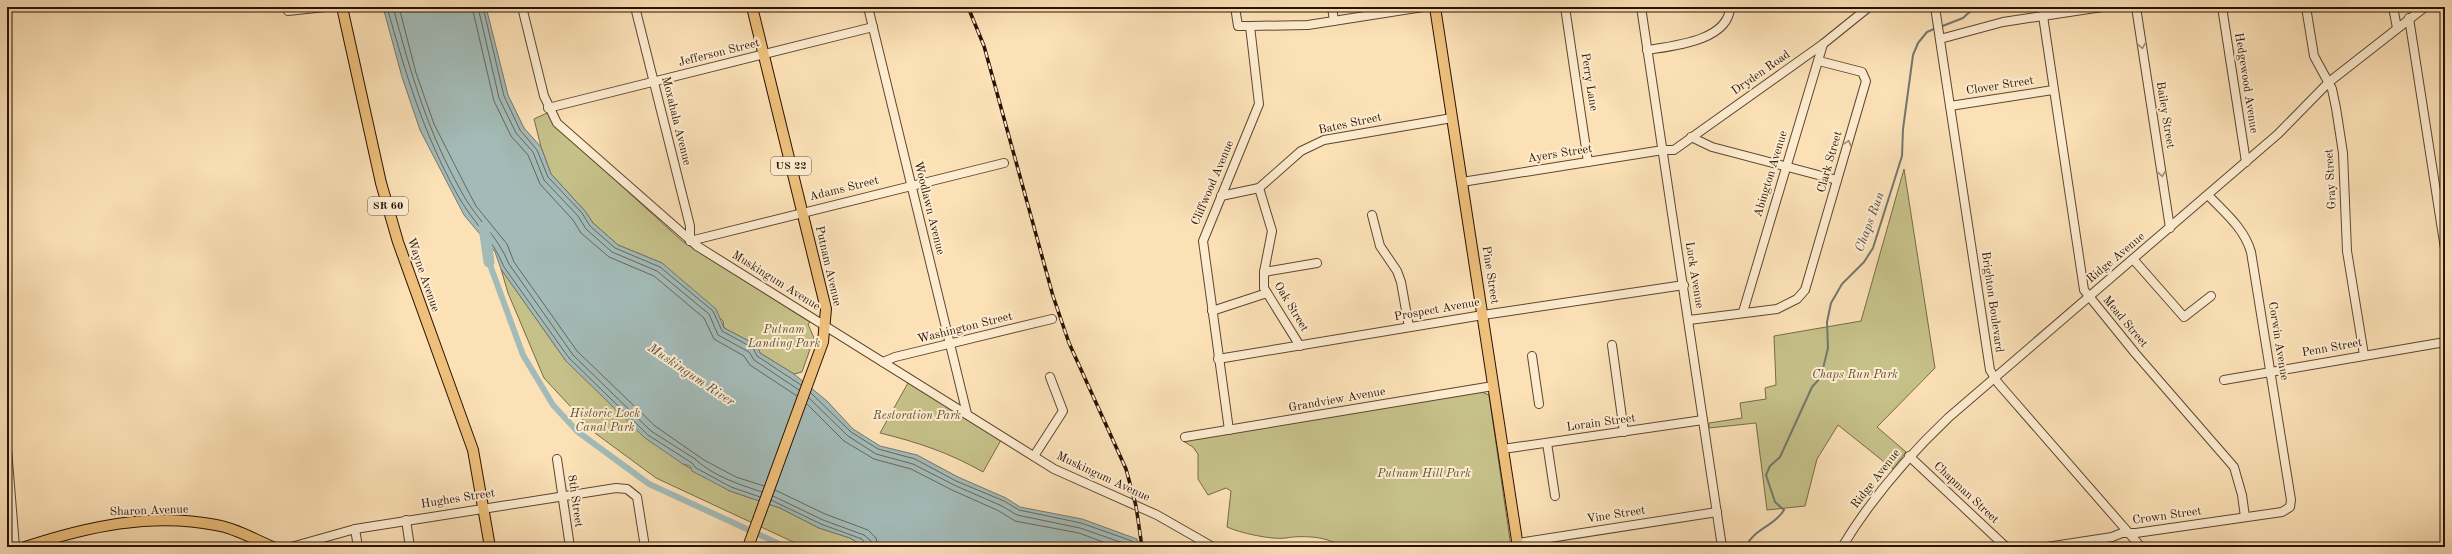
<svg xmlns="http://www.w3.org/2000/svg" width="2452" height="554" font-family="'Old Standard TT',serif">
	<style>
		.green { fill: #c6c189; stroke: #786a46 }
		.water { fill: #a3bbb8; stroke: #73776f }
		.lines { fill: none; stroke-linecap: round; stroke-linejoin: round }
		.shore { stroke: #67665d; stroke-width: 1 }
		.stream { stroke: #73776f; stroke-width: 2 }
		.canal { stroke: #a3bbb8; stroke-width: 6 }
		.river { stroke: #a3bbb8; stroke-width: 11 }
		.minor-casing { stroke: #5f462f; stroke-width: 10 }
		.major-casing { stroke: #2b1202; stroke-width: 12 }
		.minor { stroke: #fdecd0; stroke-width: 8 }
		.major { stroke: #eec07c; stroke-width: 10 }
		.rail-casing { stroke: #2b1202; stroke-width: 3.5 }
		.rail { stroke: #fdecd0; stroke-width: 2; stroke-dasharray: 6; stroke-linecap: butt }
		.oneway { stroke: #9e8a73 }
		.labels { text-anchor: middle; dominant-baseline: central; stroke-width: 4; stroke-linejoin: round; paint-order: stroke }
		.shield { fill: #fdecd0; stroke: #6a5340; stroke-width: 1 }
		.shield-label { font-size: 11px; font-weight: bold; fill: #2b1202 }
		.street-label { font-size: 12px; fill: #2b1202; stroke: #fdecd0 }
		.park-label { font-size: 12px; font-style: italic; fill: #614f31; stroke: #fdecd0 }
		.water-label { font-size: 13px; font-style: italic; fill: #554d42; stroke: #fdecd0 }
	</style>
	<rect width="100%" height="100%" fill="#fce1b7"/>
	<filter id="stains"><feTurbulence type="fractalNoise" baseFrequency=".005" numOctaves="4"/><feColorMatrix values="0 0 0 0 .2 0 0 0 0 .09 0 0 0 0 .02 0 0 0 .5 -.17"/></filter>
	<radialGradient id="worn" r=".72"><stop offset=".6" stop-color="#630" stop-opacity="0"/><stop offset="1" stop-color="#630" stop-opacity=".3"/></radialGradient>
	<g class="green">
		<path d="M547 113 558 128 682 241 810 322 808 324 814 338 802 372 794 374 760 353 756 345 724 328 723 321 662 263 618 245 593 223 585 211 551 174 541 147 534 119Z"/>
		<path d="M1904 169 1935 368 1877 427 1906 452 1893 469 1838 425 1817 459 1805 506 1767 510 1756 423 1709 428V423L1742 418 1740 403 1766 399 1765 388 1776 385 1774 336 1861 321Z"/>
		<path d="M501 269 566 361 683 464 730 491 780 508 819 528 850 538 865 547H804L656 478 595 433 544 378 508 293Z"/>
		<path d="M908 383 1001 440 983 472C950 453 917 442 880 433Z"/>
		<path d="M1479 391 1489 395 1511 547H1347C1340 545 1332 541 1324 539 1313 536 1295 536 1286 538 1272 540 1240 533 1227 527L1231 491 1226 488 1208 495 1198 479V454L1193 447 1183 441Z"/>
	</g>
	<path class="water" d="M383 7H486L508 95 524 128 541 147 551 174 585 211 593 223 618 245 662 263 716 309 724 328 757 345 760 353 794 374 827 401 853 429 880 446 917 455 958 477 1006 498 1020 507 1082 519 1137 539 1138 547H865L850 538 819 528 780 508 730 491 692 471 690 466 683 464 645 438 566 361 501 269 495 252 464 215 420 130 402 77Z"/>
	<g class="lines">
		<g class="shore">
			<path d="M387 7C406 75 423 132 457 194 471 220 493 239 504 267L569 358 648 435 692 463 696 468 731 487 760 497"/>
			<path d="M393 7C411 74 427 130 461 191 475 218 498 236 509 264L573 355 651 431 695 459C713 476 738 484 762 492"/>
			<path d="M399 7 416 73 434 124 466 187 476 206 507 244 514 262 577 351 655 426 704 460 736 477 764 486"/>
			<path d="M472 7 494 101 511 136 528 155 540 184 573 220 581 233 609 257 654 276 704 318 714 339 744 356 750 365 797 396"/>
			<path d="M478 7 499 98 516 133 533 152 544 180 578 216 586 229 612 252 657 271 709 314 718 335 749 352 754 360 799 390"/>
			<path d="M483 7 504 96 520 130 537 150 548 177 582 213 590 226 615 248 660 267 713 311 722 331 753 348 757 356 801 385"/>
			<path d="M811 393 851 432 878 449 915 459 956 481 1004 501 1019 510 1081 523 1132 541 1133 547"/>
			<path d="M809 398 848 436 876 454 913 464 954 485 1002 506 1017 515 1080 528 1126 544 1128 547"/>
			<path d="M807 404 844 441 874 459 911 469 952 490 999 511 1015 521 1079 533 1116 547"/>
			<path d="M775 490 825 514 868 530 876 538 878 547"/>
			<path d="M773 496 823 520 864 535 871 541 872 547"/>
			<path d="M771 500 821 524 862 539 867 547"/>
		</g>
		<g class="stream">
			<path d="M1940 27 1963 18 1975 7"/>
			<path d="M1746 547C1753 529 1775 526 1784 510L1775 502 1766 475 1770 466 1780 457 1812 387 1821 377 1828 348 1827 322 1831 303 1842 284 1864 262 1873 248 1902 156 1903 129 1913 55 1918 43 1927 32 1936 28"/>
		</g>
		<path class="canal" d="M489 262 523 355 553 405 578 432 649 484 786 547"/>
		<path class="river" d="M484 227 489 262"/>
		<g class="minor-casing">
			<g id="minor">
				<path d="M522 7 544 96 557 123 697 246 1054 469 1157 515 1213 547"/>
				<path d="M635 7 690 226V241"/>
				<path d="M868 7 967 414"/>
				<path d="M1332 7 1334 21"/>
				<path d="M1565 7 1588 162"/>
				<path d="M1641 7 1722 547"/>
				<path d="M1935 7 1990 370 1998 383 2141 547"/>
				<path d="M2136 7 2170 228"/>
				<path d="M2222 7 2246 162"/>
				<path d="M2306 7 2314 56 2332 89 2336 108 2343 153 2347 251 2364 355"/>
				<path d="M2393 7 2397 28"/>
				<path d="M288 11 325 7"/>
				<path d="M2043 16 2084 290 2135 353 2234 467 2242 495 2245 517"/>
				<path d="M2409 18 2445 249"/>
				<path d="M1250 26 1308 25 1423 7"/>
				<path d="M1940 39 2003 22 2102 7"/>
				<path d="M1647 50C1672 46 1729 41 1730 7"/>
				<path d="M1950 106 2053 90"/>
				<path d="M548 108 873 27"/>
				<path d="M1691 137 1712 147 1837 180"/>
				<path d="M1462 182 1663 150H1674L1823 44 1869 7"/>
				<path d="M1259 188 1272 231 1264 272V288L1300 346"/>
				<path d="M1221 196 1259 188 1301 151 1324 140 1452 118"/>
				<path d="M1372 215 1380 246 1397 271 1401 282 1409 327"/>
				<path d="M690 241 1004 163"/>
				<path d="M2133 259 2184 317 2211 296"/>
				<path d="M1264 272 1317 263"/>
				<path d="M1212 311 1267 293"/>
				<path d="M1743 312 1823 44"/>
				<path d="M1689 320 1777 309 1797 299 1805 290 1866 81 1862 72 1819 61"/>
				<path d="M1612 345 1624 432"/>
				<path d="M1532 356 1539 404"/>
				<path d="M1218 359 1483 315 1684 285"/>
				<path d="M883 362 895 357 1052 319"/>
				<path d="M2224 380 2445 342"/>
				<path d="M1229 430 1203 241 1259 104 1250 26H1238L1235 7"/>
				<path d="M1185 437 1493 386"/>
				<path d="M1547 443 1555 496"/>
				<path d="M7 449 15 547"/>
				<path d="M1503 449 1703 420"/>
				<path d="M1034 456 1063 411 1050 377"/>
				<path d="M1909 456 2006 547"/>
				<path d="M557 459 570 547"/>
				<path d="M406 520 410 547"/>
				<path d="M355 529 358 547"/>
				<path d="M1518 543 1717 512"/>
				<path d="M291 547 355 529 616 488 627 489 637 497 645 547"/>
				<path d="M1842 547C1871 499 1908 456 1948 418L2278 134 2329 82 2425 7"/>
				<path d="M2047 547 2112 537 2122 533H2136L2282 512 2290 507 2291 500 2251 252C2244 228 2225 213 2208 195"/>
			</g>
		</g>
		<g class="major-casing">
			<g id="major">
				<path d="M342 7 381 183 398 242 473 450 490 547"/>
				<path d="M1435 7 1518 547"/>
				<path d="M25 547C86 527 151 512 216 525 236 528 255 540 273 547"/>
				<path d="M748 547 823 342 826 309 752 7"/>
			</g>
		</g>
		<use href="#minor" class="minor"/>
		<use href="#major" class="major"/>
		<g class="rail-casing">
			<path id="rail" d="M968 7 984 46 1053 296 1069 343 1126 469 1136 506 1142 547"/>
		</g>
		<use href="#rail" class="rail"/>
	</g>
	<defs><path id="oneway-chevron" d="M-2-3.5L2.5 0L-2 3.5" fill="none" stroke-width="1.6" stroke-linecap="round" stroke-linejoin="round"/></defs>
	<g class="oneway">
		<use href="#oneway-chevron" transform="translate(2142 46) rotate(81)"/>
		<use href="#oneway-chevron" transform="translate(1848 143) rotate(-74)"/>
		<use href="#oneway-chevron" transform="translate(2162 174) rotate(81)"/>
	</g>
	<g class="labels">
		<g class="shield">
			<rect x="771" y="157" width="40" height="18" rx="3"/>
			<rect x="368" y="197" width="40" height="18" rx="3"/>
		</g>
		<g class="shield-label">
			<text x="791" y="166">US 22</text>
			<text x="388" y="206">SR 60</text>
		</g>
		<g class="street-label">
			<text transform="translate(719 53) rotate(-14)">Jefferson Street</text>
			<text transform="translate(1761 73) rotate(-35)">Dryden Road</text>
			<text transform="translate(1589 82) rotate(81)">Perry Lane</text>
			<text transform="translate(2246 83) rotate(81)">Hedgewood Avenue</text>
			<text transform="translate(2000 86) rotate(-9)">Clover Street</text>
			<text transform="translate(2165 115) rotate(81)">Bailey Street</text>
			<text transform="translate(676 121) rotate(76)">Moxahala Avenue</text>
			<text transform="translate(1350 124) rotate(-12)">Bates Street</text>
			<text transform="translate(1560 154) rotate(-9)">Ayers Street</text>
			<text transform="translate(1830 162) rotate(-74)">Clark Street</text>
			<text transform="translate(1771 174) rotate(-73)">Abington Avenue</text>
			<text transform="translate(2331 179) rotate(-93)">Gray Street</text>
			<text transform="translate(1213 183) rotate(-67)">Cliffwood Avenue</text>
			<text transform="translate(844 189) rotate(-14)">Adams Street</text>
			<text transform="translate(929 208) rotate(76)">Woodlawn Avenue</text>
			<text transform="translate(2116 258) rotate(-40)">Ridge Avenue</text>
			<text transform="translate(828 266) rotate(77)">Putnam Avenue</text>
			<text transform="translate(423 275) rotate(71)">Wayne Avenue</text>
			<text transform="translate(1490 275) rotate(81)">Pine Street</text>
			<text transform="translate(1694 275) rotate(81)">Luck Avenue</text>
			<text transform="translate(776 281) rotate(32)">Muskingum Avenue</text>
			<text transform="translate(1992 302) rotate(82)">Brighton Boulevard</text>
			<text transform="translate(1291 307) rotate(59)">Oak Street</text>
			<text transform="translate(1437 310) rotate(-10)">Prospect Avenue</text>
			<text transform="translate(2125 322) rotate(50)">Mead Street</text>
			<text transform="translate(965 328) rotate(-14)">Washington Street</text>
			<text transform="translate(2278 341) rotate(81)">Corwin Avenue</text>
			<text transform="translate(2332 348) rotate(-10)">Penn Street</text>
			<text transform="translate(1337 400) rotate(-10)">Grandview Avenue</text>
			<text transform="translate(1601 423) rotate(-8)">Lorain Street</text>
			<text transform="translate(1103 477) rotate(25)">Muskingum Avenue</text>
			<text transform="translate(1876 479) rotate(-52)">Ridge Avenue</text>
			<text transform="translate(1966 493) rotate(43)">Chapman Street</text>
			<text transform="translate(458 499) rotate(-9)">Hughes Street</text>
			<text transform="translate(575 501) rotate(82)">8th Street</text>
			<text transform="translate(149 511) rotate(-2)">Sharon Avenue</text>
			<text transform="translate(1616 515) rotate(-9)">Vine Street</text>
			<text transform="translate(2167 516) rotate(-8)">Crown Street</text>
		</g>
		<g class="park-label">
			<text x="784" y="330">Putnam<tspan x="784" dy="14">Landing Park</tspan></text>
			<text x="1855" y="375">Chaps Run Park</text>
			<text x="605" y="414">Historic Lock<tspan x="605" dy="14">Canal Park</tspan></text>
			<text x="917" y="416">Restoration Park</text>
			<text x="1424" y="474">Putnam Hill Park</text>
		</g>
		<g class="water-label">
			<text transform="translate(1870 222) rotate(-70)">Chaps Run</text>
			<text transform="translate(691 375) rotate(34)">Muskingum River</text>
		</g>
	</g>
	<rect width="2452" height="554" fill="none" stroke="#fce1b7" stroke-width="24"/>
	<rect x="8" y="8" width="2436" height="538" fill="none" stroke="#2b1202" stroke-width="2"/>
	<rect x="12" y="12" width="2428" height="530" fill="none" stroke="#2b1202"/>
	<rect width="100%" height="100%" filter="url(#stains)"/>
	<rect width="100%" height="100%" fill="url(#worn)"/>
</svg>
